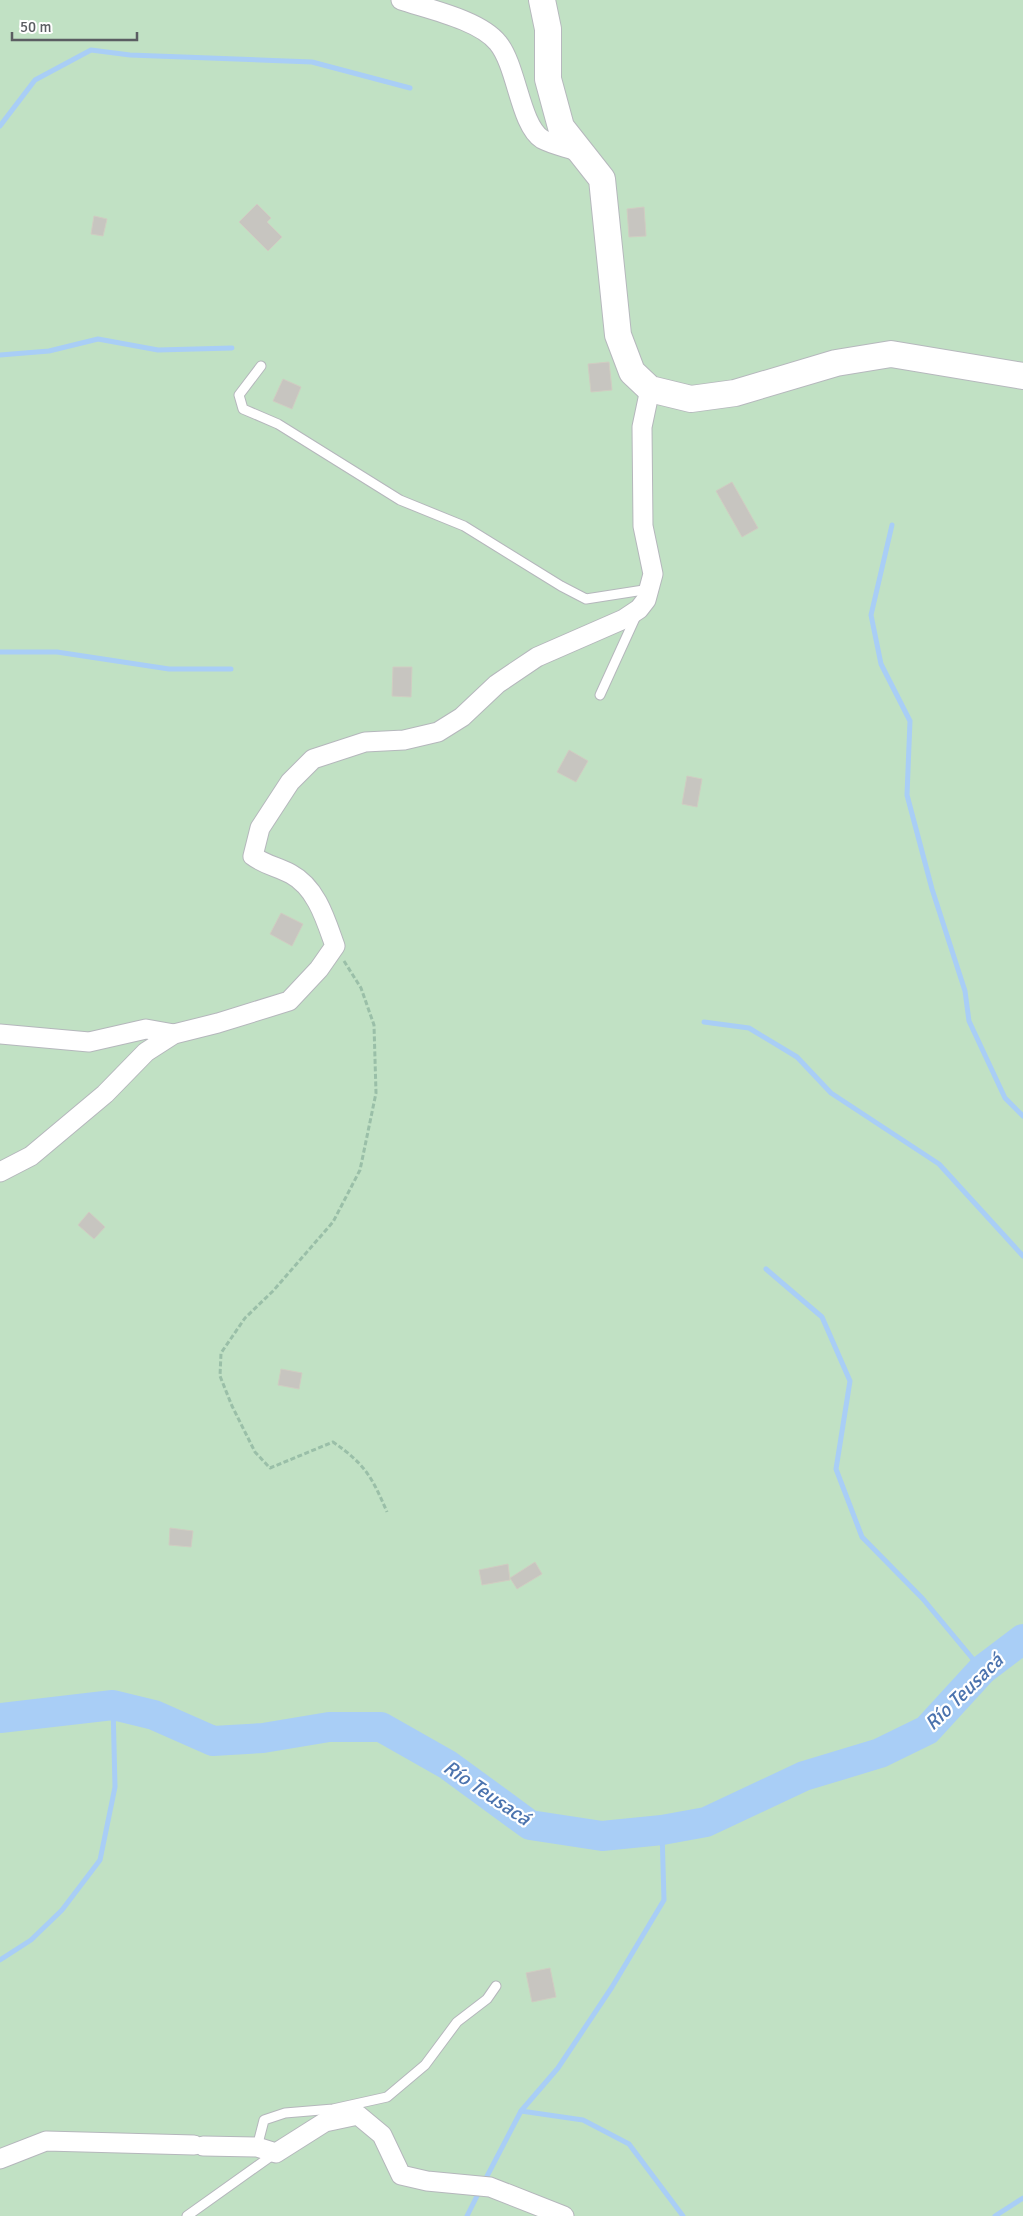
<svg xmlns="http://www.w3.org/2000/svg" width="1023" height="2216" font-family="Signika,sans-serif">
	<style>
		.green { fill: #c1e1c4 }
		.lines { fill: none; stroke-linecap: round; stroke-linejoin: round }
		.stream { stroke: #a9cef6; stroke-width: 5 }
		.river { stroke: #a9cef6; stroke-width: 30 }
		.building { fill: #c7c5c0; stroke: #d0cdc2 }
		.lane-casing { stroke: #b5b7bc; stroke-width: 11 }
		.street-casing { stroke: #b5b7bc; stroke-width: 21 }
		.secondary-casing { stroke: #b6b8bd; stroke-width: 28 }
		.path { stroke: #9abfa8; stroke-width: 3; stroke-dasharray: 5 2.5; stroke-linecap: butt }
		.lane { stroke: #fff; stroke-width: 9 }
		.street { stroke: #fff; stroke-width: 19 }
		.secondary { stroke: #fff; stroke-width: 26 }
		.labels { text-anchor: middle; dominant-baseline: central; stroke-width: 4.5; stroke-linejoin: round; paint-order: stroke }
		.water-label { font-size: 20px; font-style: italic; fill: #4b73ae; stroke: #fff }
	</style>
	<rect width="100%" height="100%" fill="#ecebe3"/>
	<rect class="green" x="0" y="0" width="1023" height="2216"/>
	<g class="lines">
		<g class="stream">
			<path d="M0 126 35 80 91 50 130 55 312 62 410 88"/>
			<path d="M0 355 49 351 98 339 158 350 232 348"/>
			<path d="M892 525 871 615 881 664 910 721 907 795 932 889 965 991 969 1021 1005 1098 1023 1116"/>
			<path d="M0 652H57L169 669H231"/>
			<path d="M704 1022 749 1028 797 1057 831 1093 939 1164 1023 1256"/>
			<path d="M766 1269 822 1317 850 1381 836 1469 862 1537 923 1599 982 1670"/>
			<path d="M0 1960 31 1940 62 1910 100 1860 115 1787 113 1705"/>
			<path d="M521 2111 583 2120 629 2144 683 2216"/>
			<path d="M484 2182 521 2111 558 2068 612 1987 664 1900 662 1830"/>
			<path d="M467 2216 480 2190"/>
			<path d="M995 2216 1023 2198"/>
		</g>
		<path class="river" d="M0 1718 113 1705 154 1715 213 1741 263 1738 329 1727H381L448 1765 530 1825 602 1836 662 1830 706 1822 804 1776 880 1753 927 1730 982 1670 1023 1639"/>
	</g>
	<g class="building">
		<path d="M257 204 271 218 267 222 282 237 268 251 239 222Z"/>
		<path d="M644 207 646 236 629 237 627 209Z"/>
		<path d="M94 216 107 219 103 236 91 234Z"/>
		<path d="M609 362 612 390 591 392 588 364Z"/>
		<path d="M283 379 301 387 292 409 273 401Z"/>
		<path d="M732 482 758 528 742 537 716 491Z"/>
		<path d="M393 667H412L411 697 392 696Z"/>
		<path d="M569 750 588 761 576 782 557 772Z"/>
		<path d="M687 776 702 779 697 807 682 804Z"/>
		<path d="M281 913 303 924 292 946 270 934Z"/>
		<path d="M89 1212 105 1227 94 1239 78 1225Z"/>
		<path d="M281 1369 302 1373 299 1389 278 1385Z"/>
		<path d="M170 1528 193 1531 191 1547 169 1545Z"/>
		<path d="M535 1562 542 1574 517 1589 510 1578Z"/>
		<path d="M508 1564 510 1580 482 1585 479 1570Z"/>
		<path d="M550 1968 556 1997 532 2002 526 1973Z"/>
	</g>
	<g class="lines">
		<g class="lane-casing">
			<g id="lane">
				<path d="M261 366 239 395 243 409 278 424 400 500 464 526 561 586 586 599 650 589"/>
				<path d="M600 695 636 616"/>
				<path d="M257 2147 264 2120 285 2113 333 2109 387 2097 425 2065 457 2022 487 1999 496 1986"/>
				<path d="M187 2216 274 2154"/>
			</g>
		</g>
		<g class="street-casing">
			<g id="street">
				<path d="M401 0C428 9 480 20 498 43 517 66 520 125 542 139 553 145 570 148 582 153"/>
				<path d="M0 1034 89 1042 146 1029 174 1034"/>
				<path d="M0 1172 31 1156 105 1094 146 1052 174 1034 218 1023 289 1001 319 969 335 946C326 921 317 888 291 874 278 867 265 865 253 856L260 828 290 782 313 759 365 742 404 740 438 732 462 717 497 684 537 657 624 619 639 609 646 600 653 574 643 526 642 427 650 389"/>
				<path d="M203 2146 257 2147 276 2153 325 2122 358 2115 382 2135 401 2175 427 2181 490 2187 564 2216"/>
				<path d="M0 2159 46 2141 194 2145"/>
			</g>
		</g>
		<g class="secondary-casing">
			<path id="secondary" d="M542 0 548 29V79L561 127 602 179 618 335 632 372 650 389 691 399 735 393 836 363 891 354 1023 376"/>
		</g>
		<path class="path" d="M344 961 361 988 374 1025 376 1093 360 1170 333 1222 273 1291 245 1318 221 1353 220 1376 232 1406 255 1452 270 1468 333 1442C365 1464 372 1477 387 1512"/>
		<use href="#lane" class="lane"/>
		<use href="#street" class="street"/>
		<use href="#secondary" class="secondary"/>
	</g>
	<g class="labels">
		<g class="water-label">
			<text transform="translate(964 1692) rotate(-44)">Río Teusacá</text>
			<text transform="translate(487 1793) rotate(34)">Río Teusacá</text>
		</g>
	</g>
	<path d="M12 32v8h125v-8" fill="none" stroke="#5b5d62" stroke-width="2.5"/>
	<text x="20" y="32" font-size="15" fill="#5b5d62" stroke="#ffffff" stroke-width="4" paint-order="stroke">50 m</text>
</svg>
